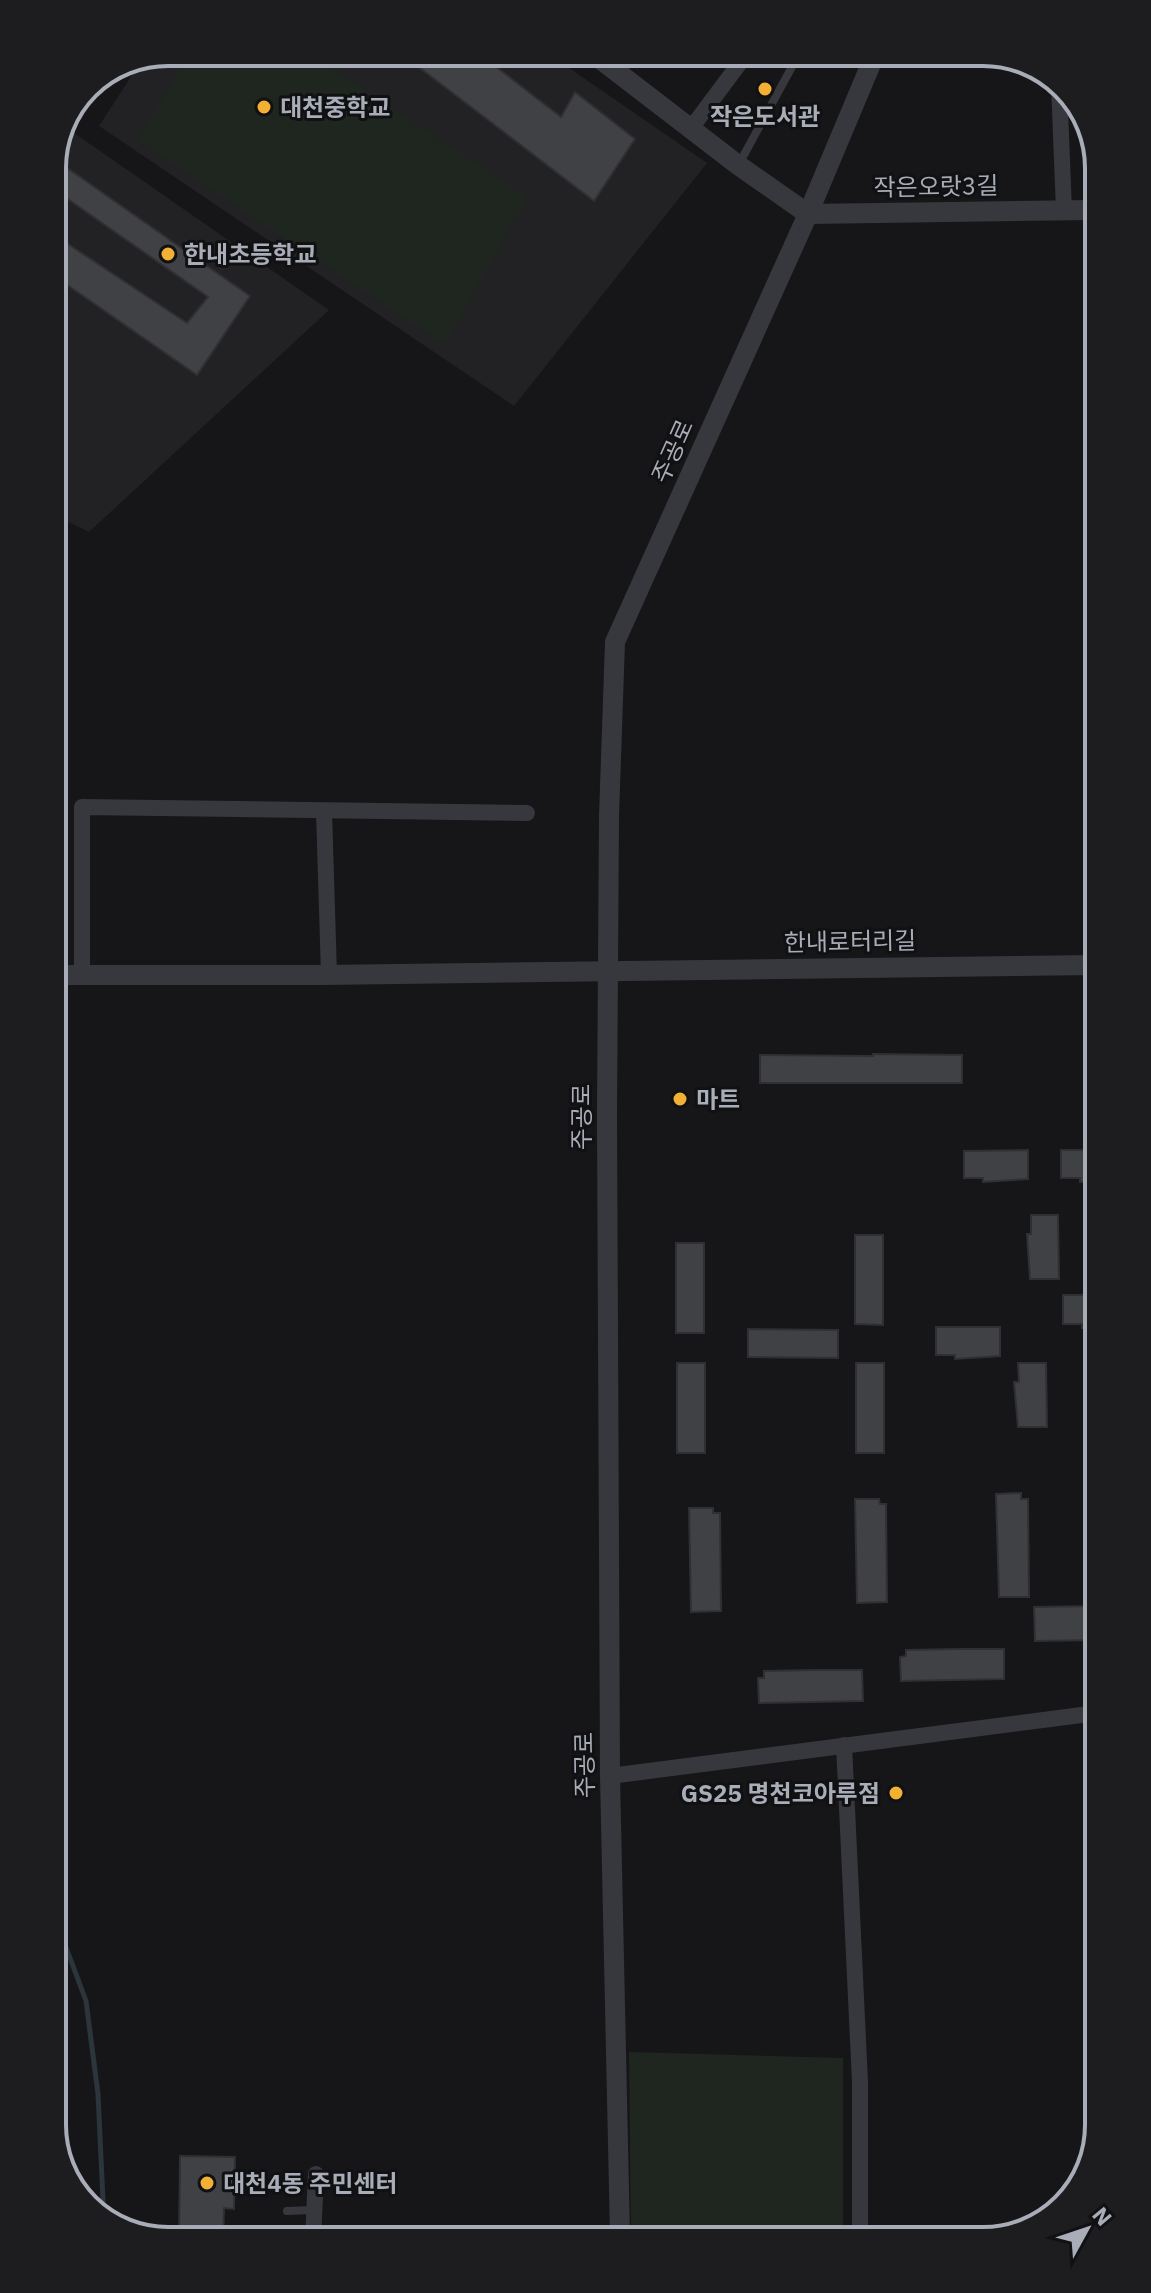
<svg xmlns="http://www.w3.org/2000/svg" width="1151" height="2293" font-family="'IBM Plex Sans','Noto Sans KR',sans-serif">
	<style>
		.built { fill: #222225 }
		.green { fill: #1e261f }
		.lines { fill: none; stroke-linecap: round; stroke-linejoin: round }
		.stream { stroke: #2c353c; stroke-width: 5 }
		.building { fill: #404145; stroke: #303034; stroke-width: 2 }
		.service { stroke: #37383d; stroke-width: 8 }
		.minor { stroke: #37383d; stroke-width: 16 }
		.tertiary { stroke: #37383d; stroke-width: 20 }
		.poi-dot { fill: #f2b134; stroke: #111113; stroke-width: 3 }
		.labels { text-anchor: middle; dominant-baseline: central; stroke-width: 6; stroke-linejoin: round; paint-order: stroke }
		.poi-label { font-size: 24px; font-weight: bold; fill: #a8adb8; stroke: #111113; text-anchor: start }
		.street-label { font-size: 24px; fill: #a8adb8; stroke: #111113 }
		.rim { fill: none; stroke: #a8adb8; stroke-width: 4 }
	</style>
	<rect width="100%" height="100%" fill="#161618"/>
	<g class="built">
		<path d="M168 52H546L707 163 514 406 99 126 139 64Z"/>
		<path d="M67 128 329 310 89 532 54 515 52 161Z"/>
	</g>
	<g class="green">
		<path d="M191 52H308L528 197 444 345 137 140Z"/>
		<path d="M629 2052 843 2058V2234L631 2236Z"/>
	</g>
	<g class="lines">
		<path class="stream" d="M60 1931 86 2001 98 2094 104 2222"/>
	</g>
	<g class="building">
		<path d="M399 52H477L561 117 575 92 635 139 594 201Z"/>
		<path d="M53 158 250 296 197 375 53 275V234L187 323 208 297 52 188Z"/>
		<path d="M873 1054 962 1055V1083H760V1055L873 1056Z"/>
		<path d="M1028 1150V1179L983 1182V1178H964V1151Z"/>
		<path d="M1061 1150H1095V1182H1080V1178H1061Z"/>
		<path d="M1031 1215H1058L1059 1279H1030L1027 1234H1031Z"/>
		<path d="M855 1235H883V1325L855 1324Z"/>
		<rect x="676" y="1243" width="28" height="90"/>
		<path d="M1063 1295H1095L1096 1328H1082V1324H1063Z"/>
		<path d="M936 1327H1000V1356L955 1359V1355H936Z"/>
		<path d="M748 1329 838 1330V1358L748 1357Z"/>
		<rect x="677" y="1363" width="28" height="90"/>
		<rect x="856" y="1363" width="28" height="90"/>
		<path d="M1018 1363H1046L1047 1427H1018L1014 1382H1019Z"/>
		<path d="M1021 1493V1499H1028L1029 1597H999L996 1494Z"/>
		<path d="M855 1499H879L880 1504H886L887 1602 857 1603Z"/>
		<path d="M689 1508H713V1513H720L721 1611 691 1612Z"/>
		<path d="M1097 1606V1640L1035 1641 1034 1607Z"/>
		<path d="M960 1649H1004V1679L901 1681 900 1657 906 1656V1650Z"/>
		<path d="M818 1670H862L863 1701 759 1703 758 1678H764V1671Z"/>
		<path d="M180 2156 235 2157 234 2209 224 2208 223 2240 179 2241Z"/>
	</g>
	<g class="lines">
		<g class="service">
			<path d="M739 164 800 52"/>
			<path d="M287 2211 314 2210"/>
		</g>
		<g class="minor">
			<path d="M1059 84 1064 211"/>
			<path d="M692 127 748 52"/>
			<path d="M324 811 329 975"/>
			<path d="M82 975V807L527 813"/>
			<path d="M844 1745 860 2082V2234"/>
			<path d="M610 1776 1097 1713"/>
			<path d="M313 2239 316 2174"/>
		</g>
		<g class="tertiary">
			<path d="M591 52 738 165 808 214 1091 210"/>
			<path d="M56 975H323L1094 965"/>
			<path d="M620 2236 610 1776 607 1115 609 816 615 642 808 214 876 52"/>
		</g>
	</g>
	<g class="poi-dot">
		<circle cx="765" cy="89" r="8"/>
		<circle cx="264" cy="107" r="8"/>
		<circle cx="168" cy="254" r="8"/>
		<circle cx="680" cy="1099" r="8"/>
		<circle cx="896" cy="1793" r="8"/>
		<circle cx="207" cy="2183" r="8"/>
	</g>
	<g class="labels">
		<g class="poi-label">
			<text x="280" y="107">대천중학교</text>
			<text x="765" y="116" text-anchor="middle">작은도서관</text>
			<text x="184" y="254">한내초등학교</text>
			<text x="696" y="1099">마트</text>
			<text x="880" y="1793" text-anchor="end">GS25 명천코아루점</text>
			<text x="223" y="2183">대천4동 주민센터</text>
		</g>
		<g class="street-label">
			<text transform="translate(936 186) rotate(-1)">작은오랏3길</text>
			<text transform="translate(672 451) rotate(-66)">주공로</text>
			<text transform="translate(850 941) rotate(-1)">한내로터리길</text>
			<text transform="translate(581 1117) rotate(-90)">주공로</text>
			<text transform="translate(584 1765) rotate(-91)">주공로</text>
		</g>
	</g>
	<path d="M0 0H1151V2293H0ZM168 66H983A102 102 0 0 1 1085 168V2125A102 102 0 0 1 983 2227H168A102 102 0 0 1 66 2125V168A102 102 0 0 1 168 66Z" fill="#1d1d20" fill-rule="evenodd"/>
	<path class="rim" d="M168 66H983A102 102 0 0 1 1085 168V2125A102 102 0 0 1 983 2227H168A102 102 0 0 1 66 2125V168A102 102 0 0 1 168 66Z"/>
	<g transform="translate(1087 2229) rotate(50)" stroke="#111113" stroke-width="6" paint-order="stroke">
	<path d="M0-6L14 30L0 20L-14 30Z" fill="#a8adb8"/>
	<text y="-12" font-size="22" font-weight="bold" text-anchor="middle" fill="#a8adb8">N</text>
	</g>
</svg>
